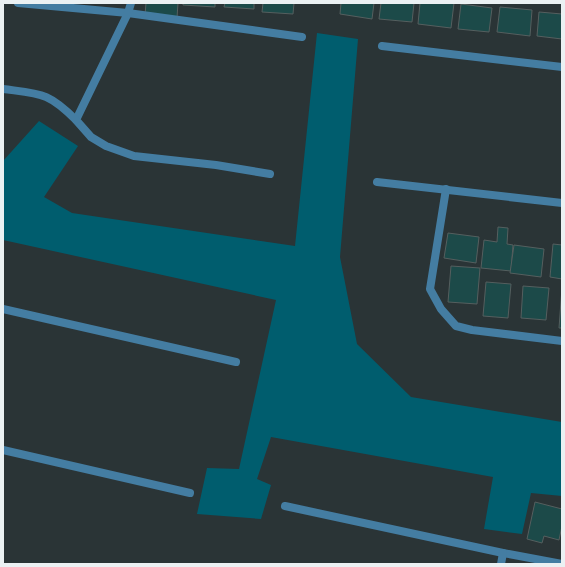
<svg xmlns="http://www.w3.org/2000/svg" width="565" height="567" font-family="'Alegreya Sans',sans-serif">
	<style>
		.green { fill: #005d6e }
		.building { fill: #1c4a49; stroke: #555f5f }
		.lines { fill: none; stroke-linecap: round; stroke-linejoin: round }
		.minor { stroke: #447da2; stroke-width: 8 }
	</style>
	<rect width="100%" height="100%" fill="#2a3436"/>
	<path class="green" d="M317 33 358 39 340 257 357 344 411 397 562 422V496L531 493 522 534 484 529 493 477 271 437 257 479 271 485 261 519 197 514 207 468 239 469 276 300 3 240V161L39 121 78 146 44 197 72 213 295 246Z"/>
	<g class="building">
		<path d="M146 3H178L177 18 145 15Z"/>
		<path d="M183 3H215V7L183 5Z"/>
		<path d="M225 3H254V9L224 7Z"/>
		<path d="M263 3H294L293 14 262 12Z"/>
		<path d="M341 3H374L372 19 340 14Z"/>
		<path d="M381 3H414L412 22 379 19Z"/>
		<path d="M420 3H454L451 28 418 24Z"/>
		<path d="M461 4 492 8 489 32 458 29Z"/>
		<path d="M500 7 532 10 530 36 497 32Z"/>
		<path d="M539 12 562 14V39L537 36Z"/>
		<path d="M498 227 508 228 507 244 513 245 511 271 481 268 484 240 497 242Z"/>
		<path d="M448 233 479 237 476 263 444 258Z"/>
		<path d="M553 244 562 245V279L550 277Z"/>
		<path d="M514 245 544 249 541 277 510 273Z"/>
		<path d="M451 266 480 268 477 304 448 302Z"/>
		<path d="M486 282 511 284 508 318 483 316Z"/>
		<path d="M523 286 549 288 546 320 521 318Z"/>
		<path d="M562 288V328H559Z"/>
		<path d="M535 502 562 509V526L559 540 544 536 542 543 527 539Z"/>
	</g>
	<g class="lines">
		<g class="minor">
			<path d="M18 3 128 13 302 37"/>
			<path d="M131 3 128 13 76 120 91 137 106 146 134 156 216 165 270 174"/>
			<path d="M382 46 562 67"/>
			<path d="M3 89C41 94 48 92 76 120"/>
			<path d="M377 182 562 203"/>
			<path d="M446 189 430 289 441 309 456 326 472 330 562 341"/>
			<path d="M3 309 236 362"/>
			<path d="M3 450 190 493"/>
			<path d="M285 506 503 553 562 564"/>
			<path d="M501 564 503 553"/>
		</g>
	</g>
	<rect width="565" height="567" fill="none" stroke="#ebf1f3" stroke-width="8"/>
</svg>
